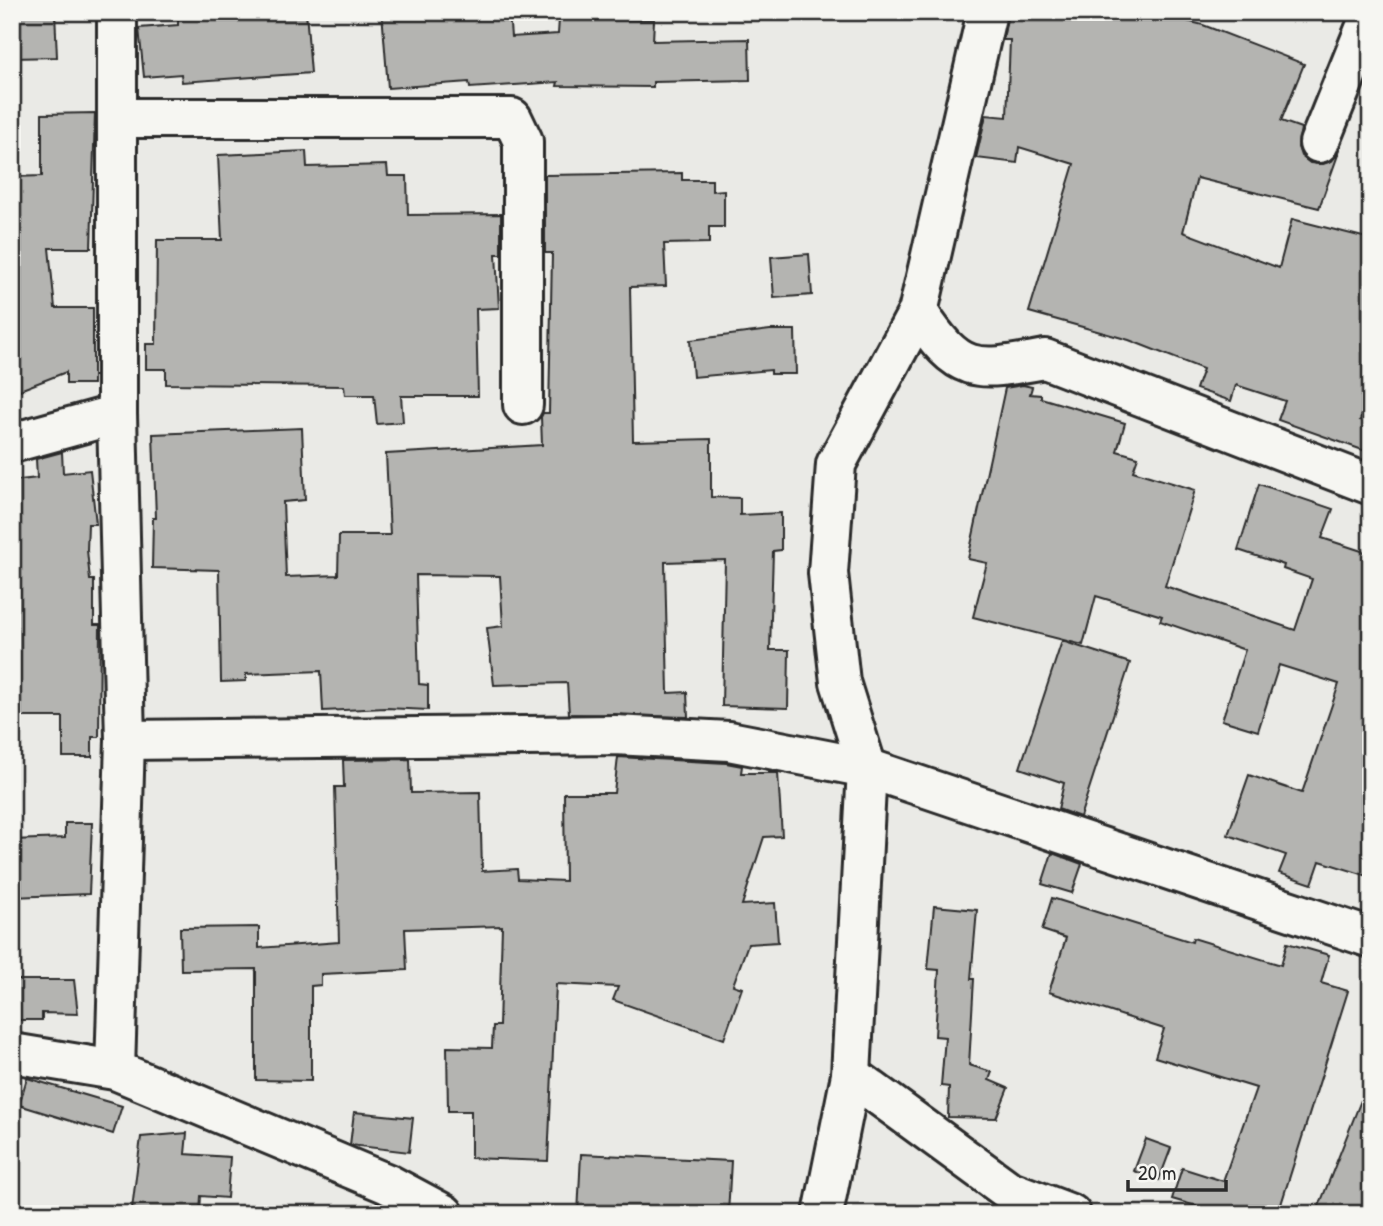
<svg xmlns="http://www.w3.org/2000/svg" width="1383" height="1226" font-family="'Patrick Hand',sans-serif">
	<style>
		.building { fill: #b4b4b1; stroke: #2b2b2b; stroke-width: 2 }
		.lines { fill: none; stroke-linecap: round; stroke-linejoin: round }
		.street-casing { stroke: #2b2b2b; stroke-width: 44 }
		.street { stroke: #f6f6f2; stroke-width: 38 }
	</style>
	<rect width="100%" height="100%" fill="#eaeae6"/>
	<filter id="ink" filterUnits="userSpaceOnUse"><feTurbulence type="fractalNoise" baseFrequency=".0143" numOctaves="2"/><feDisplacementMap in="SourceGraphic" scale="14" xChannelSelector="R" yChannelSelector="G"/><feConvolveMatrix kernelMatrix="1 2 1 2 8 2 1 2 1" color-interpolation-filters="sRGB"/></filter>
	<g filter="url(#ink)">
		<g class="building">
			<path d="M12 12H55L57 57 12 58Z"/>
			<path d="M271 12H306L311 73 182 82 181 74 144 77 139 28 178 25V19Z"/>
			<path d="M382 12H509L511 37 558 34 559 19 654 20 653 41 749 39 750 80 653 82V87L557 86 558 82 470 88 469 82 388 88Z"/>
			<path d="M1008 12H1151L1203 25 1304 64 1281 121 1301 128 1298 147 1301 156 1310 163 1323 164 1332 161 1339 152 1319 208 1197 178 1183 232 1279 268 1292 219 1371 239V391L1360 420 1371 423V453L1278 420 1285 401 1236 385 1231 401 1196 389 1203 369 1129 340 1029 312 1074 164 1019 147 1017 163 976 158 986 115 1007 117 1010 40H1003Z"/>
			<path d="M95 113 91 248H49L55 308H93V384H66V372L12 393V177L42 176V114Z"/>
			<path d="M306 151 307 167 387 165 388 176H407L408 215 501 214V254H496L499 308 476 309 478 396H401L403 422 377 424 374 395H345L344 386 166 384V369H146V344H156L157 240H222L218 155Z"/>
			<path d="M682 173V180H712V191L724 190V227H709V243L664 244 666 286 630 287 633 441 711 439V497L740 498V515L781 513V550L773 551 770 650H789L788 708 722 706 725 560 665 562 668 693 687 692 688 717 569 714 567 683 494 685 487 628 503 626 500 576 416 575 419 684 428 685V710L386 708 323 711 321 671 246 674V681L221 682 219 570 152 568 153 518H156L153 434 302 428 305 500 283 502 286 577 338 575 339 535H390L386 454 542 445 541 417 543 413H549L552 253H545V175Z"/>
			<path d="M809 254 812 295 774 298 771 257Z"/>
			<path d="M770 330H795L796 374H771V370L693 377 690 340Z"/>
			<path d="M1023 385 1032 387 1030 394 1041 395V398L1125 423 1117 451 1138 457 1133 471 1195 490 1165 586 1295 630 1312 579 1283 569 1284 565 1238 550 1259 484 1333 509 1322 538 1371 554V877L1320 861 1312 884 1279 873 1286 855 1228 835 1249 775 1302 793 1339 684 1279 665 1258 731 1222 720 1245 650 1160 621 1162 616 1096 596 1083 645 973 617 987 563 968 559 1005 388Z"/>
			<path d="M62 452 63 473 90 470 96 524H88L87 550 90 580H94V625H100L99 737H92V757H63V717H12V481L37 478 36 459Z"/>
			<path d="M1062 641 1130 663 1080 817 1058 809 1064 783 1020 768Z"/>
			<path d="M618 757 726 763 742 766 741 773H778L782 836 764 837 742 905 775 903 778 942 748 944 733 985 742 988 724 1039 613 1000 618 987 556 984 548 1161 471 1158V1111H448L447 1047 492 1048 493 1026H499L502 926 405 929 407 970 321 974V985L311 986V1081L256 1080V969L181 970 180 928 259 927V948L339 942 335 787H344L343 760 410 759 411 793 480 792 482 871 517 869 518 879 565 881 564 793H614Z"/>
			<path d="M65 823H92L89 894 12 897V840L65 838Z"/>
			<path d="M1052 853 1082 864 1072 893 1042 884Z"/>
			<path d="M1052 898 1192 942 1193 938 1281 965 1287 943 1329 955 1321 983 1348 991 1278 1214H1194L1196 1206 1172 1199 1182 1168 1223 1181 1256 1088 1155 1057 1164 1029 1049 992 1066 938 1042 930Z"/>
			<path d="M934 906 977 910 971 979H974L969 1065 992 1072 989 1080 1008 1088 996 1118 948 1117 949 1087 941 1086 945 1037 935 1036 939 970 928 969Z"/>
			<path d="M12 980H74L78 1014 42 1013V1020H12Z"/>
			<path d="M27 1078 122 1106 113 1134 19 1105Z"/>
			<path d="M1369 1080 1371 1214H1316Z"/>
			<path d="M354 1112 413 1118 409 1152 350 1145Z"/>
			<path d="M187 1133 185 1154 230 1157 227 1198 201 1196 200 1212 170 1210 169 1213 132 1209 141 1137Z"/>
			<path d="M1146 1139 1171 1148 1159 1180 1134 1171Z"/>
			<path d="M581 1154 731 1161 728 1214H578Z"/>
		</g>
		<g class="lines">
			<g class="street-casing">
				<g id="street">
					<path d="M117 118H512L523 141V405"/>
					<path d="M1319 143 1371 14"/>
					<path d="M918 312C960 375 973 372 1045 359L1371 485"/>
					<path d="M12 443 117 414"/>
					<path d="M125 740 615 735 729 741 867 768 1371 938"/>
					<path d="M12 1053 115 1070 388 1184 444 1214"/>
					<path d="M115 1070 125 740 117 414V12"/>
					<path d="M851 1075 1008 1190 1071 1214"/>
					<path d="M823 1214 851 1075 867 768 840 682 828 573 836 464 918 312 987 12"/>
				</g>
			</g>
			<use href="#street" class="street"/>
		</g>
	</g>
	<rect width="1383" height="1226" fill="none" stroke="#f6f6f2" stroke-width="42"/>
	<rect x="21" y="21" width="1341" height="1184" fill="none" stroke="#2b2b2b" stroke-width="2.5" filter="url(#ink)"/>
	<path d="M1128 1180v10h98v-10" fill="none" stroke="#2b2b2b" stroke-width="3.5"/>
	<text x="1138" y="1180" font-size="21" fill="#2b2b2b" stroke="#f6f6f2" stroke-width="5" paint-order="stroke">20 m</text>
</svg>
